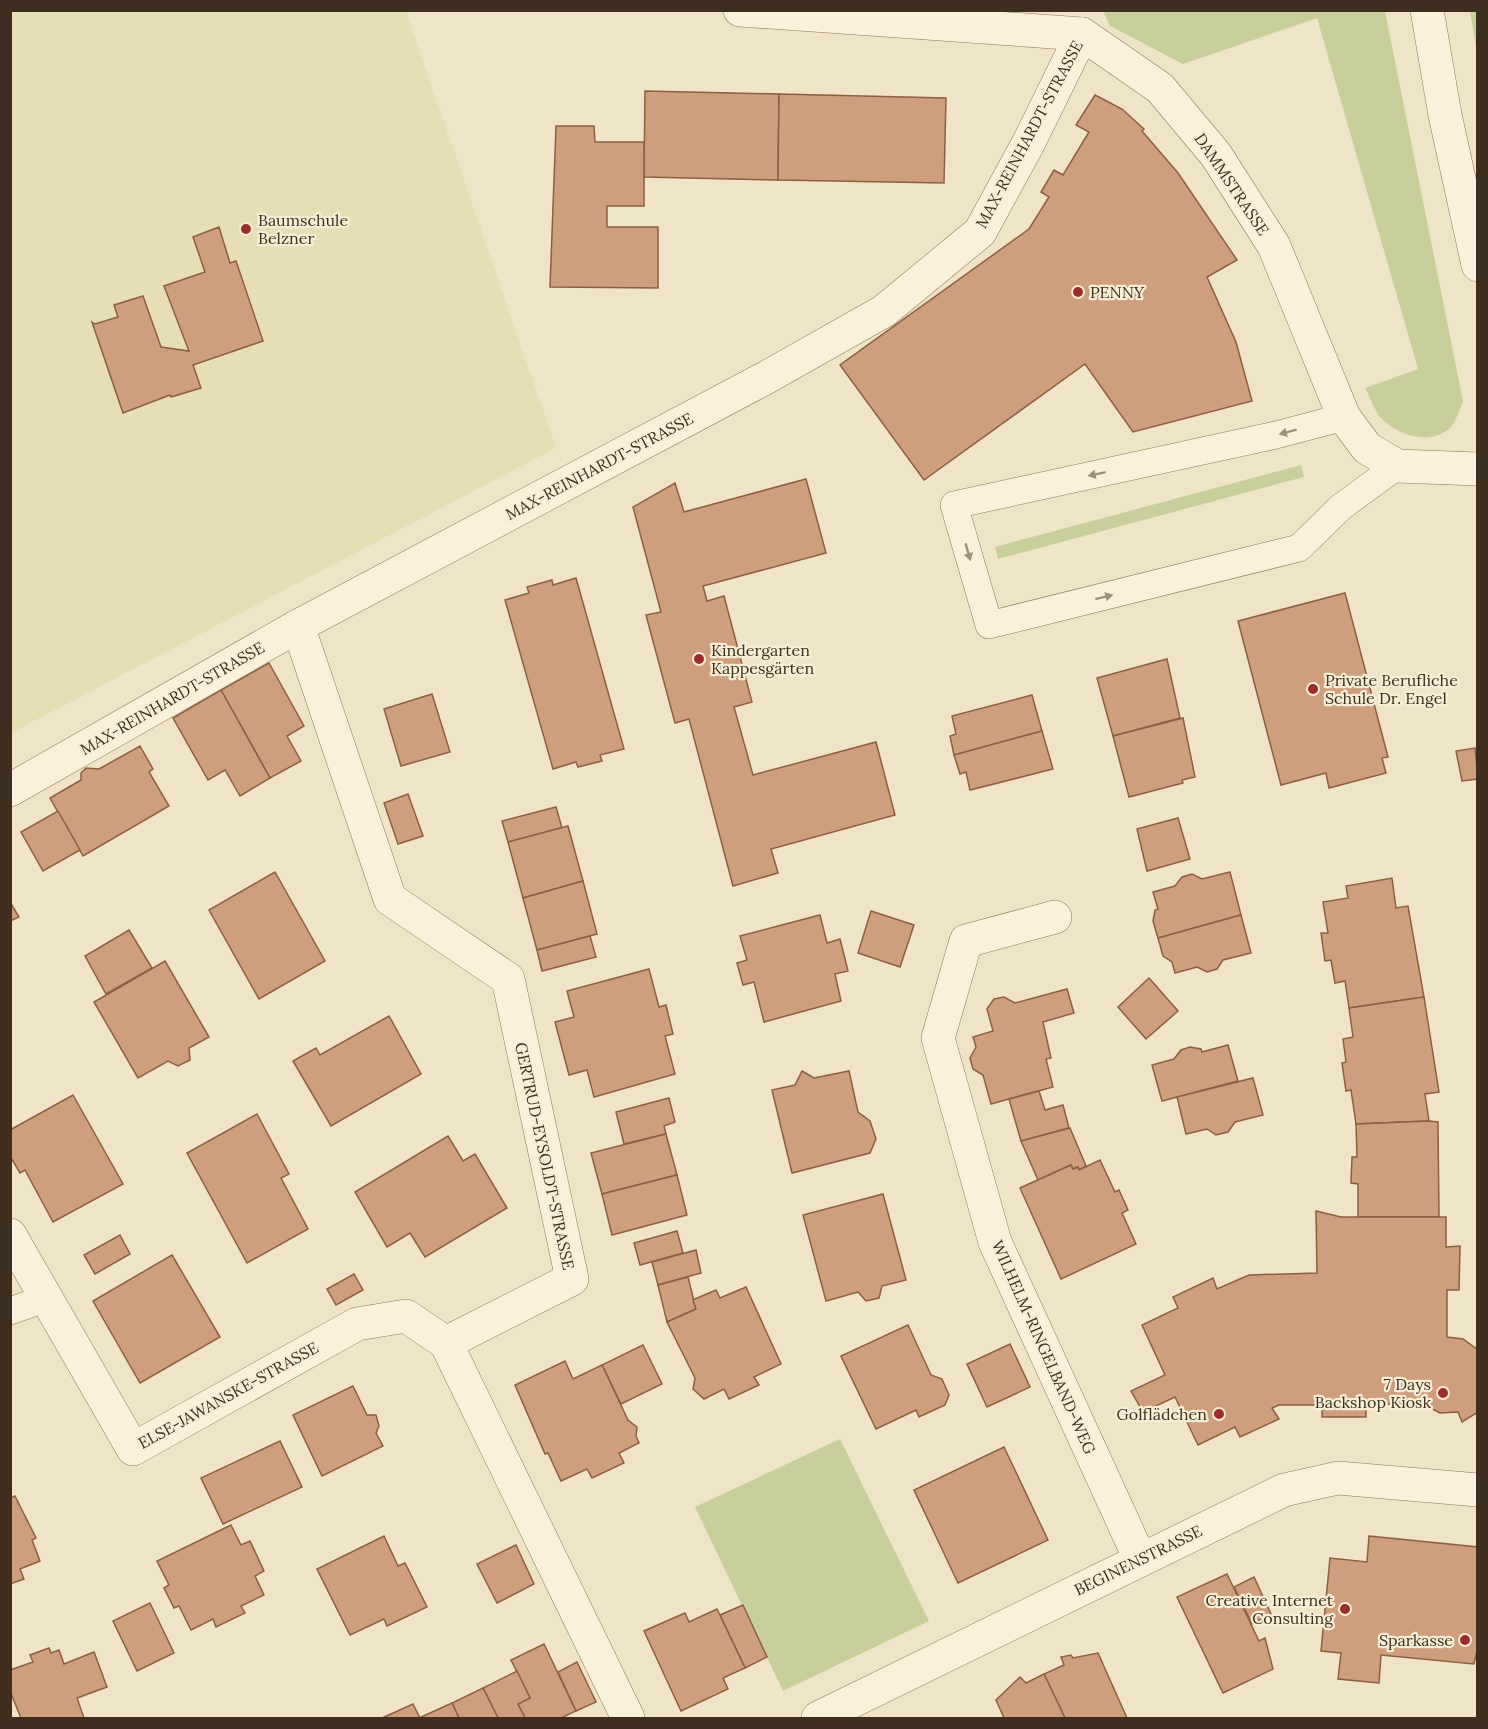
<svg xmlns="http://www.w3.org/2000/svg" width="1488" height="1729" font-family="Lora,serif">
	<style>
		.farmland { fill: #e6deb5 }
		.green { fill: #c9cf9b }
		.building { fill: #cf9f7d; stroke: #8d5f41; stroke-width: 1.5 }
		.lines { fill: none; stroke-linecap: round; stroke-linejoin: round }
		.service-casing { stroke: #8d765c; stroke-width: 28 }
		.minor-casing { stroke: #8d765c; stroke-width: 34 }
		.service { stroke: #faf1dc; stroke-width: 27 }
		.minor { stroke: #faf1dc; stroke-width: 33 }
		.oneway { fill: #9c907e }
		.poi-dot { fill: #9e2a2b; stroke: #f7eed8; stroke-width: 2 }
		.labels { text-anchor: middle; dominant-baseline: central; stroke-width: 4.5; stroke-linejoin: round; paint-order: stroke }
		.street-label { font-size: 16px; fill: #3d2e20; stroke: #f7eed8 }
		.poi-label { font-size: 16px; fill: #3d2e20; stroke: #f7eed8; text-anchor: start }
	</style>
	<rect width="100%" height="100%" fill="#f0e4c8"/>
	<path class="farmland" d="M11 11H406L556 448 11 733Z"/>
	<g class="green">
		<path d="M1103 11H1385L1463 401C1460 408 1456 421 1451 427 1431 447 1396 435 1380 417 1374 409 1370 397 1365 388L1418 369 1317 18 1183 64 1110 26Z"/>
		<path d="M1470 11H1477V53Z"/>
		<path d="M1301 465 1304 477 998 559 995 547Z"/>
		<path d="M840 1439 929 1621 783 1691 695 1507Z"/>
	</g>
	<g class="building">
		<path d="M645 91 779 94 778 180 644 177Z"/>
		<path d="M779 94 946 98 944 183 778 180Z"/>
		<path d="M1095 95 1122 109 1144 129 1142 131 1178 173 1237 260 1207 277 1236 342 1252 401 1133 432 1085 364 924 480 840 365 1029 229 1049 197 1041 192 1054 170 1063 175 1089 132 1076 125Z"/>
		<path d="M556 126H594L595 142H644V206H607V227H658V288L550 287Z"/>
		<path d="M219 227 230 263 236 261 263 341 193 365 201 388 171 397 170 395 123 413 92 322 95 324 118 317 114 305 143 296 161 347 189 351 164 286 205 272 193 237Z"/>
		<path d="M806 479 826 553 703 586 707 601 724 596 752 702 734 707 753 775 876 742 895 815 771 849 778 873 733 886 689 719 675 723 646 615 661 612 633 507 675 483 684 512Z"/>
		<path d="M576 578 624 749 600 755 602 761 578 767 576 762 553 769 505 600 529 593 527 587 552 580 553 585Z"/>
		<path d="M1345 593 1388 757 1382 758 1386 773 1329 788 1326 773 1281 785 1238 621Z"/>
		<path d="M1167 659 1180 718 1113 736 1097 678Z"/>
		<path d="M269 663 304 726 287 736 301 761 270 778 221 690Z"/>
		<path d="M221 690 270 778 240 796 225 770 208 780 173 718Z"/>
		<path d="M432 694 450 752 401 766 384 709Z"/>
		<path d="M1032 695 1042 731 954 755 950 736 956 734 952 716Z"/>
		<path d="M1183 718 1195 777 1182 780 1183 783 1129 797 1113 736Z"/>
		<path d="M1042 731 1053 769 970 790 966 772 960 774 954 755Z"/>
		<path d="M140 746 153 769 149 772 169 806 83 856 50 798 81 780V773L86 768 99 769Z"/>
		<path d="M1475 748 1478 779 1462 781 1456 751Z"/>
		<path d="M408 794 423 836 398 844 384 803Z"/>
		<path d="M556 807 562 828 508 842 502 821Z"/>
		<path d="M58 811 80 850 43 871 21 832Z"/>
		<path d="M1178 818 1190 859 1147 871 1137 829Z"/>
		<path d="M568 826 583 881 523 898 508 842Z"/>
		<path d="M275 872 325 961 259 999 209 910Z"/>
		<path d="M1230 872 1241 915 1158 938 1153 921 1155 910 1158 909 1153 892 1175 886 1182 877 1192 874 1202 879Z"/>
		<path d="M1392 878 1396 908 1408 906 1424 997 1349 1008 1345 981 1335 983 1331 960 1325 961 1321 933H1328L1323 902 1348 898 1346 886Z"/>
		<path d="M583 881 597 934 537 950 523 898Z"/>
		<path d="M10 902 19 917 10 921Z"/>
		<path d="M871 911 914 925 900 967 858 953Z"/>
		<path d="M820 915 827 943 840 939 848 971 835 974 841 1001 764 1022 754 982 743 985 737 963 747 960 740 936Z"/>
		<path d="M1241 915 1251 953 1223 960 1217 969 1207 972 1197 967 1175 973 1172 962 1163 956 1158 938Z"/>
		<path d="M129 930 152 968 106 994 85 956Z"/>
		<path d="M590 936 596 957 542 971 537 950Z"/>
		<path d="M165 961 209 1037 189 1048 190 1060 178 1066 168 1061 138 1078 94 1002Z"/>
		<path d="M649 969 659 1007 666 1005 673 1034 665 1036 675 1074 594 1097 587 1070 569 1075 555 1022 574 1017 567 991Z"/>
		<path d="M1149 978 1178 1011 1146 1039 1118 1007Z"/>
		<path d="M1067 989 1074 1013 1043 1022 1051 1058 1046 1059 1053 1087 991 1104 983 1075 973 1069 970 1058 976 1047 973 1037 993 1031 987 1009 994 999 1004 997 1015 1003Z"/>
		<path d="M1424 997 1439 1092 1425 1094 1429 1121 1356 1124 1351 1090 1346 1091 1342 1063 1346 1062 1343 1039 1353 1037 1349 1008Z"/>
		<path d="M389 1016 421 1074 331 1126 293 1061 316 1048 320 1055Z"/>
		<path d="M1228 1045 1238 1081 1162 1101 1152 1065 1174 1059 1181 1050 1190 1047 1201 1049 1202 1052Z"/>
		<path d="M802 1071 814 1078 849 1071 858 1112 870 1121 876 1139 870 1153 792 1173 772 1090 795 1085Z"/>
		<path d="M1253 1078 1263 1115 1235 1122 1228 1132 1216 1135 1207 1129 1186 1134 1177 1097Z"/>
		<path d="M1039 1091 1045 1110 1063 1105 1069 1128 1021 1141 1009 1099Z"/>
		<path d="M73 1095 123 1184 53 1222 25 1170 20 1173 10 1156V1130Z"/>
		<path d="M669 1098 675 1122 664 1126 666 1134 624 1144 616 1112Z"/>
		<path d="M257 1114 289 1174 281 1178 308 1229 247 1263 187 1153Z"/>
		<path d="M1429 1121 1438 1122 1439 1217H1358V1184L1351 1183 1352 1157H1357L1356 1124Z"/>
		<path d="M1070 1128 1086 1166 1079 1170 1078 1167 1073 1169 1071 1165 1038 1180 1021 1141Z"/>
		<path d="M666 1134 677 1175 602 1194 591 1153Z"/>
		<path d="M448 1136 463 1161 475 1154 507 1208 425 1257 410 1233 387 1247 355 1192Z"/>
		<path d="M1100 1160 1115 1192 1119 1190 1128 1210 1122 1213 1136 1244 1061 1279 1020 1188 1071 1165 1073 1169 1078 1167 1079 1170Z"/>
		<path d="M677 1175 687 1215 612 1235 602 1194Z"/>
		<path d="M883 1194 906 1280 882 1286 879 1298 866 1301 858 1292 826 1301 803 1215Z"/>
		<path d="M1316 1211 1341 1217H1446V1247L1460 1246 1459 1290H1447V1337L1463 1339 1478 1350V1412L1462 1422 1458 1412 1440 1413 1423 1404H1366V1417H1322V1405H1279L1272 1408 1279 1419 1240 1437 1235 1427 1198 1445 1175 1397 1143 1412 1131 1391 1165 1375 1142 1325 1178 1308 1173 1297 1213 1278 1217 1289 1249 1275 1317 1273Z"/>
		<path d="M677 1231 683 1253 640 1265 634 1243Z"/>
		<path d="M120 1235 130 1254 95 1274 84 1255Z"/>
		<path d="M696 1250 701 1273 658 1285 652 1262Z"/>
		<path d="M172 1255 220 1337 140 1383 93 1301Z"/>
		<path d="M354 1274 363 1290 336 1305 327 1289Z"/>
		<path d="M688 1277 696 1309 667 1322 658 1285Z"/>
		<path d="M746 1287 781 1364 754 1377 759 1385 729 1399 724 1389 704 1399 693 1389 695 1378 667 1322 696 1309 693 1300 695 1299 716 1290 720 1298Z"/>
		<path d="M908 1325 931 1375 942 1379 949 1395 945 1405 919 1417 916 1410 876 1429 841 1356Z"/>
		<path d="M1010 1344 1030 1387 987 1407 967 1364Z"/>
		<path d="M643 1345 662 1384 621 1404 602 1365Z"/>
		<path d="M565 1361 573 1379 602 1365 628 1420 637 1427 636 1436 639 1443 619 1453 624 1463 592 1478 587 1469 561 1481 548 1453 545 1454 515 1385Z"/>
		<path d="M353 1386 367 1415H376L379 1426 376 1433 383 1446 322 1476 293 1415Z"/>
		<path d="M280 1441 302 1487 223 1524 201 1478Z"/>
		<path d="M1004 1447 1048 1540 958 1583 914 1490Z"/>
		<path d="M15 1496 36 1538 32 1540 40 1561 20 1569 24 1579 10 1584V1498Z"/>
		<path d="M231 1525 241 1545 250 1541 264 1571 255 1576 264 1595 241 1606 245 1613 216 1627 213 1619 191 1630 179 1606 174 1608 164 1588 169 1585 157 1561Z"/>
		<path d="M384 1536 398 1566 405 1563 427 1607 387 1626 384 1619 350 1635 317 1569Z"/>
		<path d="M1369 1536 1478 1547V1646L1474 1664 1381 1655 1379 1683 1338 1679 1341 1653 1321 1651 1330 1558 1367 1562Z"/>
		<path d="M516 1545 534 1584 497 1603 477 1564Z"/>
		<path d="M1227 1574 1259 1641 1265 1638 1273 1669 1223 1693 1177 1597Z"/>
		<path d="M1254 1577 1271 1614 1252 1624 1234 1587Z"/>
		<path d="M150 1603 174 1653 137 1671 113 1621Z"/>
		<path d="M743 1605 767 1657 745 1668 720 1615Z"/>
		<path d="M717 1609 745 1668 723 1678 728 1689 681 1711 644 1631 685 1613 689 1622Z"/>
		<path d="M544 1644 576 1711 561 1718H525L518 1704 530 1698 511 1660Z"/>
		<path d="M49 1648 51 1653 59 1650 64 1664 94 1652 107 1687 77 1698 84 1718H21L10 1691V1670L33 1662 30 1655Z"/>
		<path d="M1098 1653 1127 1718H1065L1044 1674 1064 1665 1061 1657 1071 1655 1073 1658Z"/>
		<path d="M577 1662 596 1702 576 1711 558 1672Z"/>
		<path d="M517 1671 530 1698 518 1704 525 1718H498L483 1688Z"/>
		<path d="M1044 1674 1065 1718H1004L996 1700 1020 1677 1026 1683Z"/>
		<path d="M483 1688 498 1718H459L452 1703Z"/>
		<path d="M452 1703 459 1718H419Z"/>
		<path d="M413 1704 420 1718H382Z"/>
	</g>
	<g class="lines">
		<g class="service-casing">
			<g id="service">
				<path d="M1344 417 1276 435 954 505 989 625 1299 548 1341 507 1397 466"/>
				<path d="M10 1311 47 1298"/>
			</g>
		</g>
		<g class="minor-casing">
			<g id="minor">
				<path d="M740 10 1082 34 1160 88 1216 155 1274 246 1344 417 1367 448 1397 466 1478 469"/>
				<path d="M1427 10 1445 115 1478 265"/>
				<path d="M298 626 390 899 508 979 572 1279 446 1343 628 1718"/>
				<path d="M10 790 298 626 769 376 884 311 980 232 1029 142 1082 34"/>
				<path d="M1055 917 966 941 938 1038 995 1242 1140 1559"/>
				<path d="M10 1235 133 1449 357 1324 406 1316 446 1343"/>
				<path d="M818 1718 1284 1490 1338 1478 1478 1490"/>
			</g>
		</g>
		<use href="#service" class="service"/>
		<use href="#minor" class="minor"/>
	</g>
	<defs><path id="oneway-solid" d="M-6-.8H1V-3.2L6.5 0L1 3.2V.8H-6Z" transform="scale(1.5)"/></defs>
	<g class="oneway">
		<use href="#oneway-solid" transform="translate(1288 432) rotate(165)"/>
		<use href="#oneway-solid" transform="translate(1097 474) rotate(168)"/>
		<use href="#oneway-solid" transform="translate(968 552) rotate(74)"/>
		<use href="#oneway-solid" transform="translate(1104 597) rotate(-14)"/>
	</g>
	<g class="poi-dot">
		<circle cx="246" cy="229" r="6"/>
		<circle cx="1078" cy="292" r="6"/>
		<circle cx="699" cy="659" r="6"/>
		<circle cx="1313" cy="689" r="6"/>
		<circle cx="1443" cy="1393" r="6"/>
		<circle cx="1219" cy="1414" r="6"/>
		<circle cx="1345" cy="1609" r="6"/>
		<circle cx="1465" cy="1640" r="6"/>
	</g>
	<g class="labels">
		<g class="street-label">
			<text transform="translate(1029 134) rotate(-62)">MAX-REINHARDT-STRASSE</text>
			<text transform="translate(1232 184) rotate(56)">DAMMSTRASSE</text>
			<text transform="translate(599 466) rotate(-28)">MAX-REINHARDT-STRASSE</text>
			<text transform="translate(172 698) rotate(-30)">MAX-REINHARDT-STRASSE</text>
			<text transform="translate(545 1156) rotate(78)">GERTRUD-EYSOLDT-STRASSE</text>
			<text transform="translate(1044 1347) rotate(66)">WILHELM-RINGELBAND-WEG</text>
			<text transform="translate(228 1395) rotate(-29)">ELSE-JAWANSKE-STRASSE</text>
			<text transform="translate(1138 1560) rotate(-26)">BEGINENSTRASSE</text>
		</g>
		<g class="poi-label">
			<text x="258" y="220">Baumschule<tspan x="258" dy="18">Belzner</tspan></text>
			<text x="1090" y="292">PENNY</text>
			<text x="711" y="650">Kindergarten<tspan x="711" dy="18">Kappesgärten</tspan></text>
			<text x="1325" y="680">Private Berufliche<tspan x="1325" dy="18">Schule Dr. Engel</tspan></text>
			<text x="1431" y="1384" text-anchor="end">7 Days<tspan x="1431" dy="18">Backshop Kiosk</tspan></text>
			<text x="1207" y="1414" text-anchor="end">Golflädchen</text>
			<text x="1333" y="1600" text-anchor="end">Creative Internet<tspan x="1333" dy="18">Consulting</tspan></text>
			<text x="1453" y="1640" text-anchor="end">Sparkasse</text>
		</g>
	</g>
	<rect width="1488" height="1729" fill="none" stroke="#3d2e20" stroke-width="24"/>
</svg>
